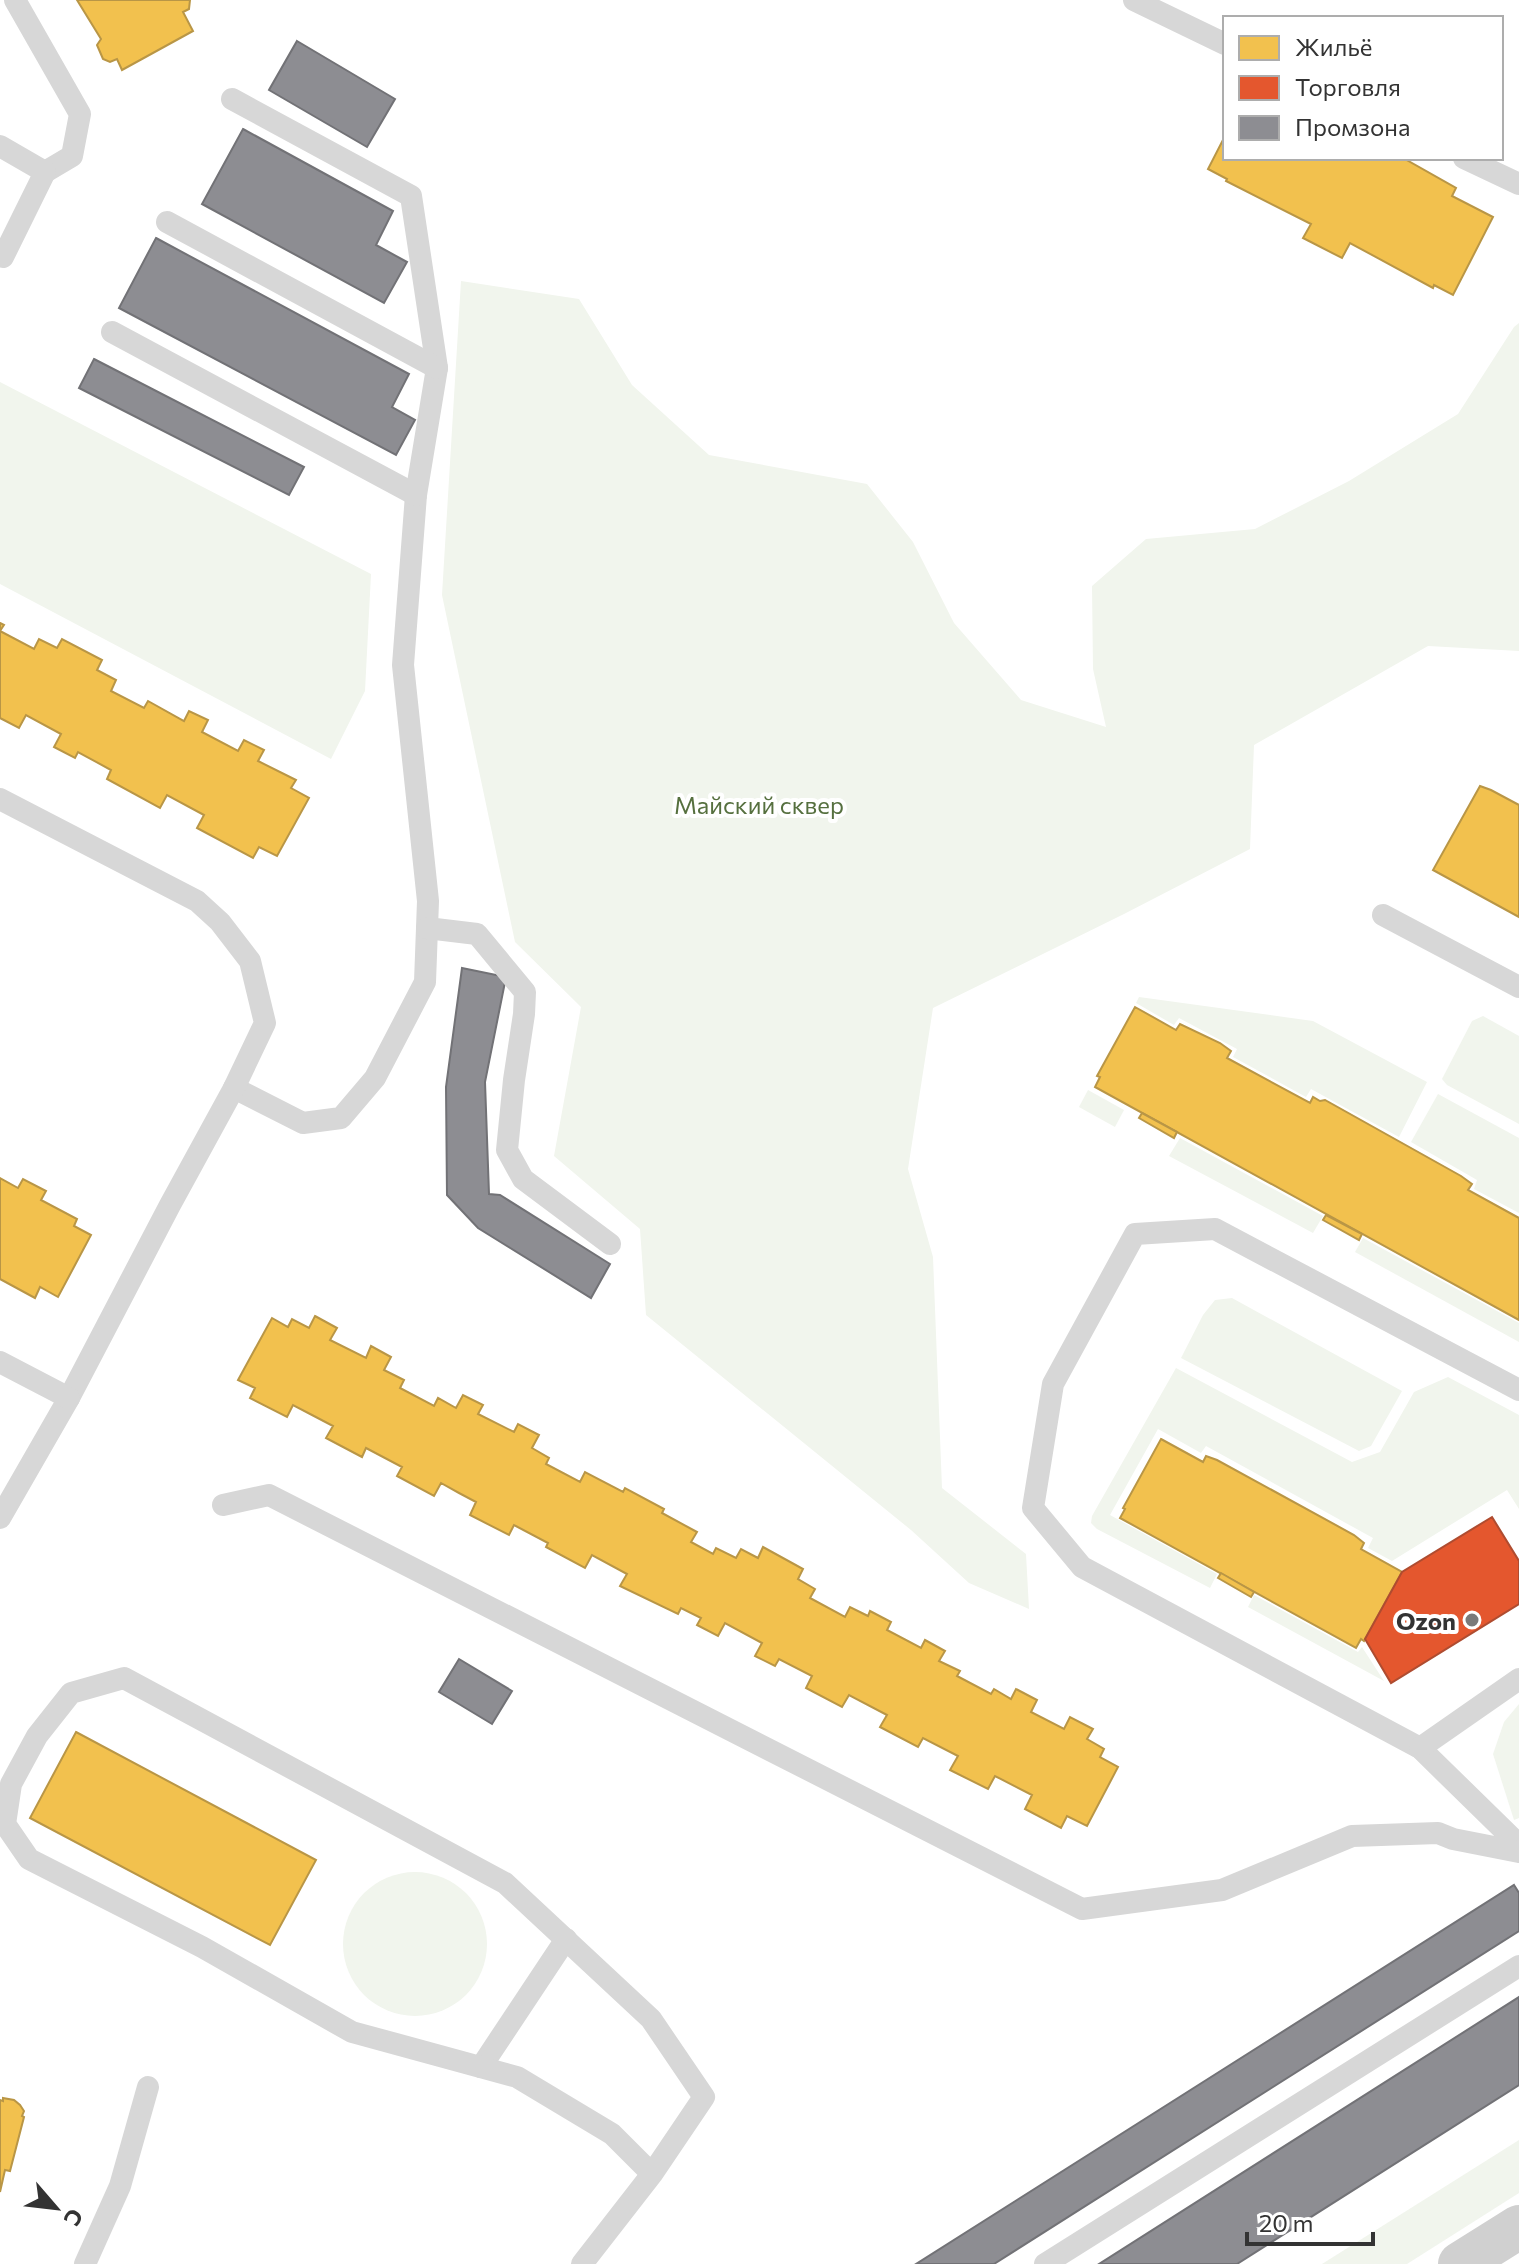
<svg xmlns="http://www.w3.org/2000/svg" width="1519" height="2264" font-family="Commissioner,sans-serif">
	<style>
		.green { fill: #f1f5ed }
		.homes { fill: #f2c14e; stroke: #b99646; stroke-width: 2 }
		.shops { fill: #e4572e; stroke: #af4c30; stroke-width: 2 }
		.industry { fill: #8d8d92; stroke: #727276; stroke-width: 2 }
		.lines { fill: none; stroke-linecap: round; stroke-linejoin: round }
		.service { stroke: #d7d7d7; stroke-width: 22 }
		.secondary { stroke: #d0d0d0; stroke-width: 44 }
		.poi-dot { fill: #7a7a7a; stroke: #fff; stroke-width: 3 }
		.labels { text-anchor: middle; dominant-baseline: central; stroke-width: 8; stroke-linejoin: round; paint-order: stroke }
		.park-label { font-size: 24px; fill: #56703f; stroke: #fff }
		.poi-label { font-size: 24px; font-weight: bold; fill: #333; stroke: #fff; text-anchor: end }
	</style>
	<rect width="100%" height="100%" fill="#fff"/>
	<g class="green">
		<path d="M461 281 579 299 632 385 709 455 867 484 913 542 954 623 1021 700 1106 727 1093 669 1092 586 1146 539 1255 529 1349 481 1458 414 1514 327 1519 323V651L1428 646 1254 745 1250 849 1124 914 933 1008 908 1169 933 1257 942 1488 1026 1554 1029 1609 969 1583 911 1530 646 1315 640 1229 554 1156 581 1007 515 942 442 595Z"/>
		<path d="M0 382 371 574 365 691 331 759 0 584Z"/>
		<path d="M1139 997 1313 1021 1427 1082 1399 1137 1311 1089 1306 1097 1233 1057 1237 1049 1179 1018 1174 1025 1136 1003Z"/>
		<path d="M1483 1016 1519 1036V1124L1447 1085 1442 1079 1472 1021Z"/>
		<path d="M1088 1090 1124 1110 1115 1127 1079 1107Z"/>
		<path d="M1438 1094 1519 1138V1213L1474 1189 1477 1180 1411 1142Z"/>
		<path d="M1180 1138 1323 1216 1313 1233 1169 1156Z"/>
		<path d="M1363 1238 1519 1323V1342L1355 1252Z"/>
		<path d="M1232 1298 1402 1391 1371 1446 1359 1451 1181 1358 1203 1315 1215 1300Z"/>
		<path d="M1176 1368 1352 1462 1380 1452 1414 1392 1448 1377 1519 1415V1509L1507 1490 1392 1561 1368 1548 1373 1538 1206 1446 1201 1453 1158 1429 1110 1515 1217 1574 1210 1588 1097 1529 1091 1523 1092 1516Z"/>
		<path d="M1254 1595 1358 1652 1362 1647 1384 1681 1248 1607Z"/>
		<path d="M1519 1704V1818L1514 1820 1493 1754 1504 1722Z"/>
		<circle cx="415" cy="1944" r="72"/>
		<path d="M1519 2140V2193L1407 2264H1322Z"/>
	</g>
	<g class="homes">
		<path d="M77 0H190L189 9 183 12 193 31 122 70 117 59 110 62 103 59 97 45 101 39Z"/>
		<path d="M1225 136V158H1403L1456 188 1452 196 1493 217 1453 295 1434 285 1433 288 1350 243 1342 258 1303 238 1311 224 1226 181 1227 179 1208 169Z"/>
		<path d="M0 623 4 625 0 631 34 649 39 639 57 648 62 639 102 660 97 670 116 680 111 691 144 708 148 701 184 721 189 711 208 720 202 732 238 751 244 740 264 750 258 761 296 780 291 788 309 798 277 856 259 847 253 858 197 828 204 815 167 795 160 808 107 779 111 770 78 752 75 758 54 747 61 734 26 715 19 728 0 718Z"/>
		<path d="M1480 786 1491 790 1519 805V917L1433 870Z"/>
		<path d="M1135 1007 1176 1030 1180 1024 1220 1043 1231 1051 1227 1058 1310 1103 1313 1097 1320 1101 1325 1100 1461 1176 1472 1184 1468 1190 1519 1218V1320L1095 1087 1100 1077 1097 1076Z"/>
		<path d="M1142 1113 1177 1132 1174 1138 1139 1118Z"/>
		<path d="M0 1178 18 1188 23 1179 46 1191 41 1200 77 1219 74 1226 91 1235 58 1297 40 1287 35 1298 0 1279Z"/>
		<path d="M1326 1215 1362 1234 1359 1240 1323 1220Z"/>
		<path d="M315 1316 337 1328 330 1340 366 1358 371 1346 391 1357 384 1370 404 1380 400 1388 434 1406 438 1398 456 1408 463 1395 483 1405 478 1414 514 1432 518 1424 539 1435 532 1448 549 1458 546 1464 580 1482 585 1472 623 1492 625 1488 664 1509 662 1513 697 1532 691 1542 713 1554 716 1548 736 1558 741 1549 758 1558 763 1547 803 1569 798 1579 815 1589 810 1598 845 1617 850 1607 868 1616 870 1611 891 1622 887 1630 921 1648 925 1640 945 1651 939 1661 960 1671 957 1676 991 1694 994 1689 1011 1699 1016 1689 1037 1700 1031 1712 1064 1729 1070 1717 1093 1729 1087 1739 1104 1749 1100 1757 1118 1767 1087 1826 1067 1816 1061 1828 1025 1809 1032 1795 995 1776 988 1789 950 1770 958 1756 923 1738 918 1747 880 1727 887 1715 849 1695 842 1707 806 1688 812 1676 779 1659 775 1666 755 1656 762 1643 725 1623 718 1636 697 1625 701 1618 681 1608 678 1614 620 1586 627 1574 592 1555 585 1568 546 1547 548 1543 514 1525 509 1535 470 1515 476 1502 459 1493 441 1483 434 1496 397 1476 402 1467 366 1448 362 1457 326 1438 333 1426 312 1415 293 1405 287 1417 250 1398 255 1388 238 1380 272 1318 288 1327 292 1319 309 1328Z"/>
		<path d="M1161 1439 1203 1462 1206 1456 1217 1460 1354 1535 1364 1543 1361 1549 1402 1572 1364 1641 1361 1639 1356 1648 1120 1518 1125 1509 1123 1508Z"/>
		<path d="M1221 1573 1254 1592 1251 1597 1218 1578Z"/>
		<path d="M76 1732 316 1860 270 1945 30 1818Z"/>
		<path d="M3 2098 14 2100 20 2105 24 2111 22 2116 24 2117 10 2171 5 2170 0 2192V2100L3 2101Z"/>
	</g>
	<path class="shops" d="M1492 1517 1519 1561V1604L1391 1683 1365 1639 1402 1572Z"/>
	<g class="industry">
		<path d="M297 41 395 99 367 147 269 90Z"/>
		<path d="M243 129 393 211 376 245 407 262 384 303 202 204Z"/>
		<path d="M156 238 409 374 392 407 415 420 396 455 119 308Z"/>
		<path d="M94 359 304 467 289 495 79 388Z"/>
		<path d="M462 968 506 977 485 1082 489 1194 500 1195 610 1264 591 1298 478 1228 447 1195 446 1087Z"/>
		<path d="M459 1659 512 1691 492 1724 439 1692Z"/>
		<path d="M1514 1885 1519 1893V1931L994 2264H916Z"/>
		<path d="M1519 1997V2085L1237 2264H1099Z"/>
	</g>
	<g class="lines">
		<g class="service">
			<path d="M15 0 80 114 72 156 45 172"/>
			<path d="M1134 0 1225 44"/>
			<path d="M232 99 411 196 437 368 416 495 403 665 428 901 425 982 375 1078 341 1118 303 1123 234 1088"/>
			<path d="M0 146 45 172 3 257 0 255"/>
			<path d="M1464 158 1519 184"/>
			<path d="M167 222 437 368"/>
			<path d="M112 332 416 495"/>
			<path d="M0 799 197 901 220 922 250 961 265 1023 234 1088 170 1205 69 1398 0 1518"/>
			<path d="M1383 915 1519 987"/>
			<path d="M427 928 477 934 525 992 524 1014 514 1080 507 1150 523 1179 610 1244"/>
			<path d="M0 1362 69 1398"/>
			<path d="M1519 1390 1215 1229 1135 1234 1053 1384 1033 1508 1082 1567 1420 1748 1519 1845"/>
			<path d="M223 1505 269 1495 1082 1909 1222 1890 1352 1836 1438 1833 1453 1839 1519 1852"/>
			<path d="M1420 1748 1519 1679"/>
			<path d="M481 2067 566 1939"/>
			<path d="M85 2264 120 2186 148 2087"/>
			<path d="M582 2264 652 2174 704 2097 651 2019 505 1883 124 1678 71 1693 37 1736 11 1784 5 1824 29 1859 202 1947 352 2032 517 2077 612 2134 652 2174"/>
			<path d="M1045 2264 1519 1966"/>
		</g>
		<path class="secondary" d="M1460 2264 1519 2227"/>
	</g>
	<circle class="poi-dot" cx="1472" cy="1620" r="8"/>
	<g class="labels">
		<g class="park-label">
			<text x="759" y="804">Майский сквер</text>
		</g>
		<g class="poi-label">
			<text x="1456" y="1620">Ozon</text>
		</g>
	</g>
	<rect x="1223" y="16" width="280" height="144" fill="#ffffff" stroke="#adadad" stroke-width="2"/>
	<rect x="1239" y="36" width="40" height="24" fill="#f2c14e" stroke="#adadad" stroke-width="2"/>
	<text x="1295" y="56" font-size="24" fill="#333333">Жильё</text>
	<rect x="1239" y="76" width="40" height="24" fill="#e4572e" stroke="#adadad" stroke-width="2"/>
	<text x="1295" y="96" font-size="24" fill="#333333">Торговля</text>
	<rect x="1239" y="116" width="40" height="24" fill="#8d8d92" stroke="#adadad" stroke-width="2"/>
	<text x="1295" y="136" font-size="24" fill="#333333">Промзона</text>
	<g transform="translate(56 2208) rotate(118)" stroke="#ffffff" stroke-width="6" paint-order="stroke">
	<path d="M0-6L14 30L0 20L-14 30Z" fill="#333333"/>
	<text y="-12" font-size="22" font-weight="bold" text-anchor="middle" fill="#333333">С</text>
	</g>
	<path d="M1247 2232v12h126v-12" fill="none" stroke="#333333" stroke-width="4"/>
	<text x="1259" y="2232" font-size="24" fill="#333333" stroke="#ffffff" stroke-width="6" paint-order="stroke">20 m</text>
</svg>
